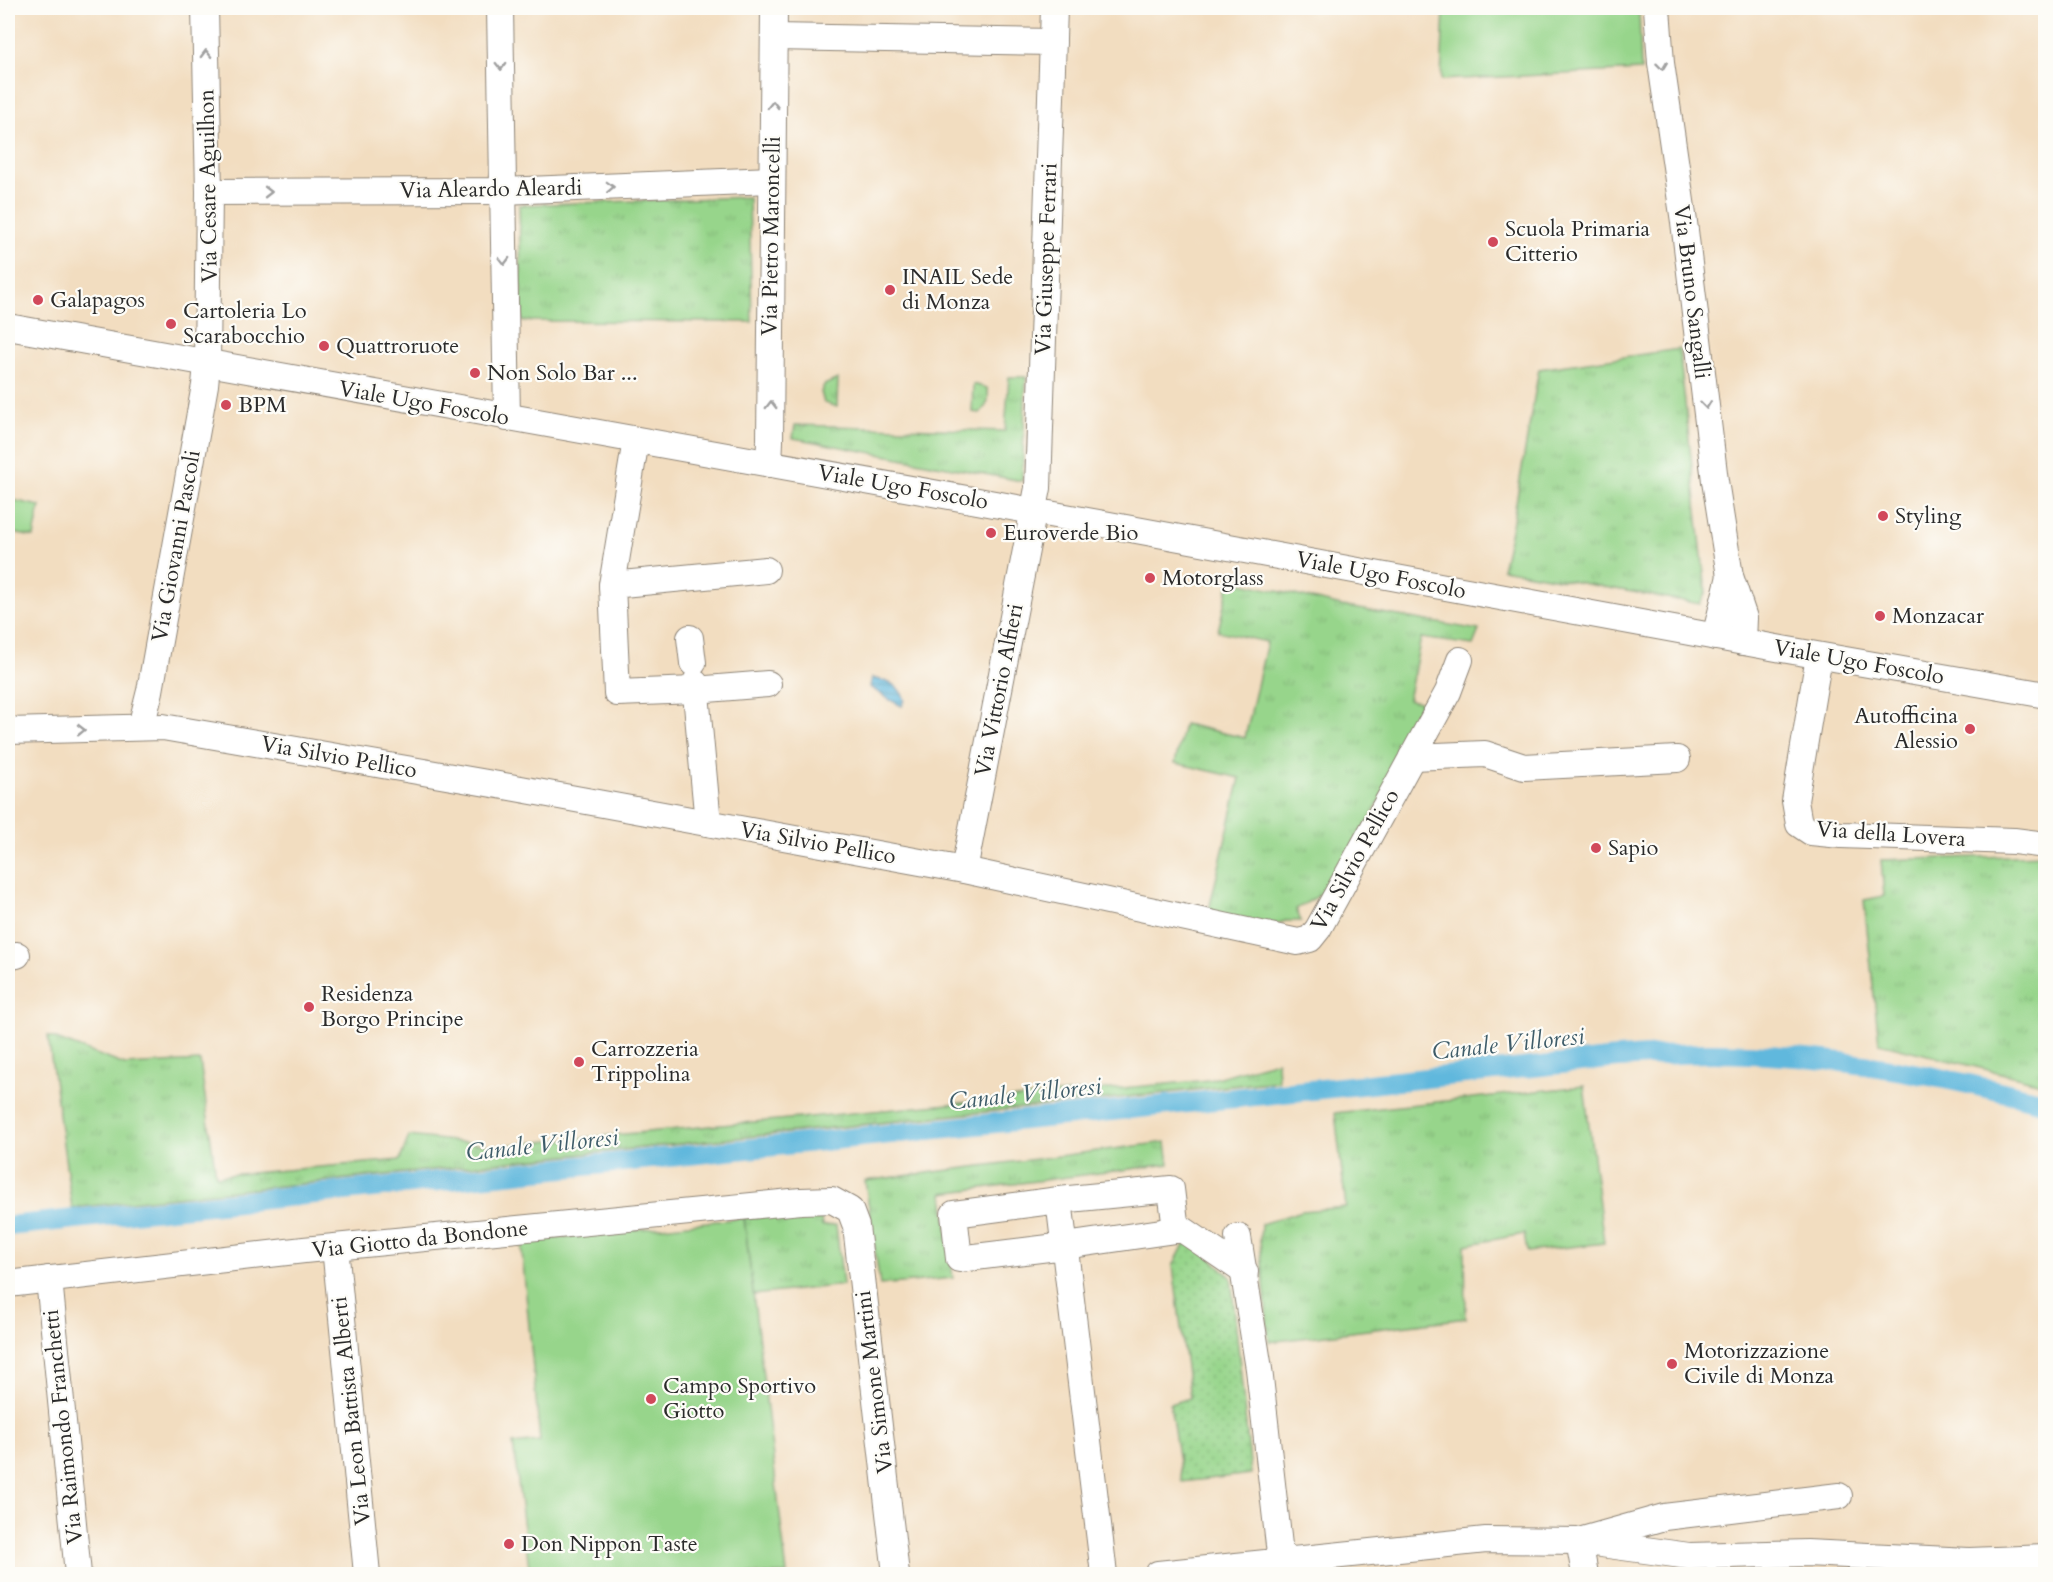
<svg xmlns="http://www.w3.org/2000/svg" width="2053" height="1582" font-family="Cardo,serif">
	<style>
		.grass { fill: url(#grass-tufts); stroke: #61805b; stroke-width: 1.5 }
		.park { fill: #97d58b; stroke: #61805b; stroke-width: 1.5 }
		.garden { fill: url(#garden-dots); stroke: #61805b; stroke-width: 1.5 }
		.water { fill: url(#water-rules); stroke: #467284; stroke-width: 1.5 }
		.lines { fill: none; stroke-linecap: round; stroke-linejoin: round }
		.canal { stroke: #60b8dd; stroke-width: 20 }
		.minor-casing { stroke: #8e8476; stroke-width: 28 }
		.minor { stroke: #fff; stroke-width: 26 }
		.oneway { stroke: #a0a0a0 }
		.poi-dot { fill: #d1495b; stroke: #fdfcf7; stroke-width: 2 }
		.labels { text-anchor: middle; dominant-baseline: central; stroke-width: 4.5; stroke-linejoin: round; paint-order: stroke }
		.street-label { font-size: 22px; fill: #2b2b2b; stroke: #fdfcf7 }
		.poi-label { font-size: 22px; fill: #2b2b2b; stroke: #fdfcf7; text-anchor: start }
		.water-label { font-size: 24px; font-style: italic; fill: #3e5c69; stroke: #fdfcf7 }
	</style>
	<defs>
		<pattern id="grass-tufts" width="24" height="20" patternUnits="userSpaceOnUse" patternTransform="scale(1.5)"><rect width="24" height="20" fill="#97d58b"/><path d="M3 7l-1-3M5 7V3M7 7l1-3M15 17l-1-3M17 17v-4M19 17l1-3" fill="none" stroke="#82b778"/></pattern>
		<pattern id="garden-dots" width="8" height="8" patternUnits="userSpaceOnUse" patternTransform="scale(1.5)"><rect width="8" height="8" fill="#97d58b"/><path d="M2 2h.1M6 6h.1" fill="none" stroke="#82b778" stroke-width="1.8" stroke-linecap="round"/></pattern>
		<pattern id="water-rules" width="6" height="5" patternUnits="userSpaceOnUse" patternTransform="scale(1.5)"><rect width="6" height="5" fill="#60b8dd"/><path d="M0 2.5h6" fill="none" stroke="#4f96b3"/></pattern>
	</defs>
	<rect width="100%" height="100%" fill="#fdfcf7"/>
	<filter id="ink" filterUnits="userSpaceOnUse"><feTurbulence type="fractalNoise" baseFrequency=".0167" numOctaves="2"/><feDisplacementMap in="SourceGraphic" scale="12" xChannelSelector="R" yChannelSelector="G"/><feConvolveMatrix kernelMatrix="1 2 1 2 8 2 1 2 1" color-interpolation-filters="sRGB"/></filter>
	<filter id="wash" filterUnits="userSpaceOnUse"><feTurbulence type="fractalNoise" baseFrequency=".008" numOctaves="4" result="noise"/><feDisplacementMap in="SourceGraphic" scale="24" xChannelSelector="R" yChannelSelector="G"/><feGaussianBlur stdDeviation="1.35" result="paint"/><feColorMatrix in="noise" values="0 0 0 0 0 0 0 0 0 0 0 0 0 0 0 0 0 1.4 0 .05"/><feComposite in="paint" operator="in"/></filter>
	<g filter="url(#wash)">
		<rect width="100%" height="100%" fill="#f2ddc0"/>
		<g class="grass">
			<path d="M749 197 752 322 522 321 519 205Z"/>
			<path d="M1679 349 1706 592 1700 604 1502 569 1512 526 1539 369Z"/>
			<path d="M1009 377H1026L1022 481 793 438 795 425 1005 431Z"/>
			<path d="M838 379 837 407 824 403 821 392 824 385Z"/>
			<path d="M973 384 987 388C990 399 988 405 980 413L972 412Z"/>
			<path d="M1230 580 1342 606 1479 630 1473 645 1421 638 1408 700 1421 702 1392 776 1335 886 1296 909 1301 921H1286L1266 927 1208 914 1240 778 1175 763 1184 724 1245 738 1267 642 1218 631Z"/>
			<path d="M2045 855V1084L1879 1043 1864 900 1884 896 1881 860Z"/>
			<path d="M48 1036 125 1065 200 1061 216 1176 400 1160 409 1136 496 1146 1209 1080 1277 1061 1278 1081 72 1208Z"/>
			<path d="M1584 1086 1604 1243 1527 1252 1524 1234 1465 1245 1466 1318 1269 1342 1260 1240 1261 1224 1302 1211 1346 1207 1335 1113Z"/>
			<path d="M1166 1142 1169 1164 943 1193 953 1278 880 1285 865 1181Z"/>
			<path d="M820 1211 822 1226 836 1225 843 1285 753 1295 744 1218Z"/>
		</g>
		<g class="park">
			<path d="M1444 8H1639L1641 70 1441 80Z"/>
			<path d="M8 499 40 506 34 537 8 532Z"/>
			<path d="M744 1218 787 1574H530L513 1444 540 1441 521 1242Z"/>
		</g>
		<path class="garden" d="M1188 1237 1231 1277 1251 1474 1182 1482 1170 1404 1190 1398 1173 1266Z"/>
		<path class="water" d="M872 678C889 682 898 683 905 700L902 706C890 701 881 694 870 687Z"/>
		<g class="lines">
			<path class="canal" d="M8 1226 1618 1058C1649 1056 1681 1053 1713 1053 1825 1054 1938 1074 2046 1103"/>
		</g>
	</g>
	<g filter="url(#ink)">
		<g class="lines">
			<g class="minor-casing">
				<g id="minor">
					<path d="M500 8 507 418"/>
					<path d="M1657 8 1661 63 1684 222 1715 481 1730 576 1744 618 1743 642"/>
					<path d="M774 37 1053 42"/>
					<path d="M209 192 503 191 772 180"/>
					<path d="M8 327 1033 511 1782 649 2046 695"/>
					<path d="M769 464 770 441 774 8"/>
					<path d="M766 570 612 585 617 693 695 690 768 684"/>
					<path d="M612 585 636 440"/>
					<path d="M1715 637 1730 576"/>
					<path d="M690 638 693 663"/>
					<path d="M1819 656 1795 801 1799 824 1811 832 1841 835 2014 841 2046 845"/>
					<path d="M695 683 708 823"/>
					<path d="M141 727 150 691 205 385 207 364 209 192 205 8"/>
					<path d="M8 731 163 727 510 787 964 870 1298 942 1310 939 1318 929 1448 692 1460 660"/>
					<path d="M1412 757 1485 754 1524 767 1677 759"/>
					<path d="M964 870 1038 488 1054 8"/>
					<path d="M8 956 17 955"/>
					<path d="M1059 1200 1171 1189 1176 1230"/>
					<path d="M1238 1237 1259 1369 1281 1563"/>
					<path d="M335 1247 367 1574"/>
					<path d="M49 1279 78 1574"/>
					<path d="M8 1284 304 1250 801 1201 832 1200 850 1210 856 1226 896 1574"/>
					<path d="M1104 1574C1090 1450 1075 1325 1059 1200L954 1214 959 1259 1065 1246 1182 1229 1245 1272"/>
					<path d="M1158 1574 1486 1540 1579 1541 1689 1556 1807 1553 1969 1561 2046 1558"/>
					<path d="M1585 1574 1579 1541 1664 1517 1839 1496"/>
				</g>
			</g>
			<use href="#minor" class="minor"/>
		</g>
		<defs><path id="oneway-chevron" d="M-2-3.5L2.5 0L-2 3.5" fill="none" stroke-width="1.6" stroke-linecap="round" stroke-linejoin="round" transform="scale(1.5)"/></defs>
		<g class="oneway">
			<use href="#oneway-chevron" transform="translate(206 54) rotate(-91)"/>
			<use href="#oneway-chevron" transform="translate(501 66) rotate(89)"/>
			<use href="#oneway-chevron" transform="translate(1662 66) rotate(83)"/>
			<use href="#oneway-chevron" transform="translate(773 105) rotate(-89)"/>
			<use href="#oneway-chevron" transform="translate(610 187) rotate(-2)"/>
			<use href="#oneway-chevron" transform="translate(268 192)"/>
			<use href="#oneway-chevron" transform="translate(504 261) rotate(89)"/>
			<use href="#oneway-chevron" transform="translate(771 405) rotate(-90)"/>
			<use href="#oneway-chevron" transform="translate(1706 405) rotate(83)"/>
			<use href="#oneway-chevron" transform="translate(81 730) rotate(-1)"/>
		</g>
	</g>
	<g class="poi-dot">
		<circle cx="1493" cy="242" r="6"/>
		<circle cx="890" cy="290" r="6"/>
		<circle cx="38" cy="300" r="6"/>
		<circle cx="171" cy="324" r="6"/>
		<circle cx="324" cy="346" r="6"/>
		<circle cx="475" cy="373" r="6"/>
		<circle cx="226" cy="405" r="6"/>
		<circle cx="1883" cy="516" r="6"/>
		<circle cx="991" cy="533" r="6"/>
		<circle cx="1150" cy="578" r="6"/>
		<circle cx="1880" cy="616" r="6"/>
		<circle cx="1970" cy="729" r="6"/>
		<circle cx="1596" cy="848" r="6"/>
		<circle cx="309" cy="1007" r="6"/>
		<circle cx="579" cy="1062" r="6"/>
		<circle cx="1672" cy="1364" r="6"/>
		<circle cx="651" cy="1399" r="6"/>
		<circle cx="509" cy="1544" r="6"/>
	</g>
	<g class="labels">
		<g class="street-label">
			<text transform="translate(208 186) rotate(-91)">Via Cesare Aguilhon</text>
			<text transform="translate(491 189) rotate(-1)">Via Aleardo Aleardi</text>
			<text transform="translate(771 236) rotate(-89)">Via Pietro Maroncelli</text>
			<text transform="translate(1046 259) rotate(-88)">Via Giuseppe Ferrari</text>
			<text transform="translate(1692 292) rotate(83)">Via Bruno Sangalli</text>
			<text transform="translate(424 403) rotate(10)">Viale Ugo Foscolo</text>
			<text transform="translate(903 487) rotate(10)">Viale Ugo Foscolo</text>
			<text transform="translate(176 546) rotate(-80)">Via Giovanni Pascoli</text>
			<text transform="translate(1381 575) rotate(11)">Viale Ugo Foscolo</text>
			<text transform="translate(1859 662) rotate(10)">Viale Ugo Foscolo</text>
			<text transform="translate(999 690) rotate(-79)">Via Vittorio Alfieri</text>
			<text transform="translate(339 757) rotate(10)">Via Silvio Pellico</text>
			<text transform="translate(1891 834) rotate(4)">Via della Lovera</text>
			<text transform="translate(818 843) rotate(10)">Via Silvio Pellico</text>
			<text transform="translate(1355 860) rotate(-61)">Via Silvio Pellico</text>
			<text transform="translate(420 1239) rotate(-6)">Via Giotto da Bondone</text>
			<text transform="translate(874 1382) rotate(-97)">Via Simone Martini</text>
			<text transform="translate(351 1411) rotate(-96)">Via Leon Battista Alberti</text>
			<text transform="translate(63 1427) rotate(-96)">Via Raimondo Franchetti</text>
		</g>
		<g class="poi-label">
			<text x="1505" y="229">Scuola Primaria<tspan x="1505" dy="25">Citterio</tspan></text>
			<text x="902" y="277">INAIL Sede<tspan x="902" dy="25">di Monza</tspan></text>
			<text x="50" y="300">Galapagos</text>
			<text x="183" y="311">Cartoleria Lo<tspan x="183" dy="25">Scarabocchio</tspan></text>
			<text x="336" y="346">Quattroruote</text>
			<text x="487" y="373">Non Solo Bar ...</text>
			<text x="238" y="405">BPM</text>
			<text x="1895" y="516">Styling</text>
			<text x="1003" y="533">Euroverde Bio</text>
			<text x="1162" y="578">Motorglass</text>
			<text x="1892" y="616">Monzacar</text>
			<text x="1958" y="716" text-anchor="end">Autofficina<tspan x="1958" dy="25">Alessio</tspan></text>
			<text x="1608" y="848">Sapio</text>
			<text x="321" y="994">Residenza<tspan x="321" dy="25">Borgo Principe</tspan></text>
			<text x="591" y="1049">Carrozzeria<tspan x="591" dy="25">Trippolina</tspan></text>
			<text x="1684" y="1351">Motorizzazione<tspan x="1684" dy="25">Civile di Monza</tspan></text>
			<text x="663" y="1386">Campo Sportivo<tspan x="663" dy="25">Giotto</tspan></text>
			<text x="521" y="1544">Don Nippon Taste</text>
		</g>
		<g class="water-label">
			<text transform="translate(1508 1044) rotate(-6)">Canale Villoresi</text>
			<text transform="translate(1025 1094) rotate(-6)">Canale Villoresi</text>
			<text transform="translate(542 1145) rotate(-6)">Canale Villoresi</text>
		</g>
	</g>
	<rect width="2053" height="1582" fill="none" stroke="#fdfcf7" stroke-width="30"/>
</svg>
